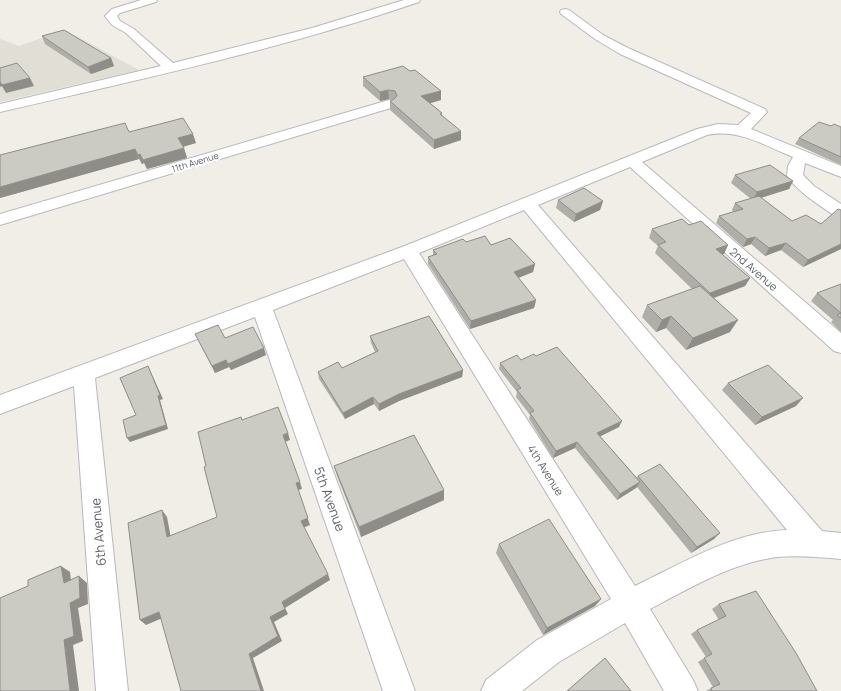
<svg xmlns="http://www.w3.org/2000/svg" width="841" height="691" font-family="Manrope,sans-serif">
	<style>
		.education { fill: #e0ded5 }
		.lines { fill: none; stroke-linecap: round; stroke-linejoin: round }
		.minor-casing { stroke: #b7b8bd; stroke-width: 2 }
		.minor { fill: #fff; fill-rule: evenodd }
		.wall { fill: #afaea8 }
		.shaded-wall { fill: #8e8d88 }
		.building { fill: #cbcac3; stroke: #8e8d88 }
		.labels { text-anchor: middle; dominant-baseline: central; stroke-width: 4; stroke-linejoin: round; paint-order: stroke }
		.far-street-label { font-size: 9px; fill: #5e6166; stroke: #fff }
		.street-label { font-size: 11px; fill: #5e6166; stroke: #fff }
		.near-street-label { font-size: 13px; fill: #5e6166; stroke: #fff }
	</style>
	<rect width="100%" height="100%" fill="#f0eee7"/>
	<path class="education" d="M65 30 139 70 0 102V39L19 46Z"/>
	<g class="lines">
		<g class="minor-casing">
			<g id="minor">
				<path d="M141 0H157L156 2 120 13 117 16 120 21 134 29 173 63 312 28 404 0H420L419 2C282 49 140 79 0 112V104L161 66 126 33 112 25 105 16 112 9Z"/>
				<path d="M565 9 569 10 603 35 628 48 765 109 767 112 751 129 841 166V177L805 163 803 175 814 186 841 204V217L835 216C818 204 799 193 787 176L788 166 793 157C766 146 737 128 707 135L642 162 841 333V353L834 351 630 167 538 205 822 531 841 533V559C820 557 798 555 777 557 731 563 690 588 650 609L693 680 698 691H664L625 623 559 662 522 691H481L486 680 537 640 611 599 404 259 273 310 415 691H383L255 317 95 378 128 691H96L74 386 0 414V395L402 247 697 129 718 124 738 125 751 113 620 54 595 39 561 14 560 12 561 10ZM524 210 787 530C733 532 683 563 635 586L419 253Z"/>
				<path d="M389 100 394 101 396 104 394 107 0 225V214Z"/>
			</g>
		</g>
		<use href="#minor" class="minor"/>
	</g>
	<g class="wall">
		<path d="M42 36 111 58 114 66 91 74 45 44Z"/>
		<path d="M363 77 441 100 430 103 442 113V115L461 140 434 149 390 110V101L393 100 389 99 380 101 363 86Z"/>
		<path d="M831 126 841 127V165L795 144 799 138Z"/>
		<path d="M129 132 196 143 183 147 187 158 147 169 144 163 142 164 139 159 0 198Z"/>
		<path d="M735 175 793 181 789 189 761 198 792 221 841 249 803 267 781 250 765 256 751 244 743 247 716 223 719 216 733 212 732 210 735 203 751 199 731 183Z"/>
		<path d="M558 200 603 201 600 210 574 222 556 208Z"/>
		<path d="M652 229 728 245 724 254H722L750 278 745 286 714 298 730 332 686 350 666 328 656 332 642 317 647 305 692 289 655 253 658 246 649 238Z"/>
		<path d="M466 242 491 245 535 264 533 272 518 278 536 300 534 308 470 329 428 264V257L433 255V250Z"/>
		<path d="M841 284V332L831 322 833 320 811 301 817 293Z"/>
		<path d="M195 334 225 338 266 355 231 370 229 367 215 373Z"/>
		<path d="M370 336 463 370 462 377 399 401 379 411 374 404 345 419 319 379 318 372 342 368 375 352 371 343Z"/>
		<path d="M536 356 619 427 600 436 637 478 638 476 714 539 691 553 637 487 636 488 617 500 575 448 553 458 529 419 530 415 516 397 517 392 499 369 500 363 521 360Z"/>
		<path d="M728 383 796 406 755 425 722 390Z"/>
		<path d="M334 466 444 500 361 537 337 476Z"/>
		<path d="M499 544 601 599 595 606 543 635 496 553Z"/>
		<path d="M719 604 817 691H706L713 687 698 662 706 657 691 634 697 630 719 620 712 609Z"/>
	</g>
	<g class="shaded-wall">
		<path d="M111 58 114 66 91 74 88 67Z"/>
		<path d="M30 78 34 86 6 93 2 86 0 87V81Z"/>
		<path d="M388 90 389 99 380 101V92Z"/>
		<path d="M441 91V100L421 106V96Z"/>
		<path d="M461 131V140L434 149V140Z"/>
		<path d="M193 134 196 143 181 147 178 138Z"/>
		<path d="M184 148 187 158 147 169 143 160Z"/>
		<path d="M135 149 139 159 0 198V187Z"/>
		<path d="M140 154 144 163 142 164 138 155Z"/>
		<path d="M793 181 789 189 753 200 757 192Z"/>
		<path d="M603 201 600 210 574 222 576 214Z"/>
		<path d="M755 237 751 244 743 247 747 239Z"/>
		<path d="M786 243 781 250 765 256 769 248Z"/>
		<path d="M841 244V249L803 267 808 260Z"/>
		<path d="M728 245 724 254 712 258 716 249Z"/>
		<path d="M535 264 533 272 513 280 514 272Z"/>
		<path d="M750 278 745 286 705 301 710 293Z"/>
		<path d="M536 300 534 308 470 329 471 321Z"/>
		<path d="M671 316 666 328 656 332 662 320Z"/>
		<path d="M738 320 730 332 686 350 693 338Z"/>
		<path d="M264 348 266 355 231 370 228 364Z"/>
		<path d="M226 360 229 367 215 373 212 366Z"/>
		<path d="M148 366 163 399 160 400 168 429 130 442 127 438 166 425Z"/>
		<path d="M463 370 462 377 399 401 379 411V404L399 394Z"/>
		<path d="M373 397 374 404 345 419 343 413Z"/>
		<path d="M803 398 796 406 755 425 762 417Z"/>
		<path d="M622 421 619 427 595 439 597 433Z"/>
		<path d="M288 433 290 440 285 442 283 435Z"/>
		<path d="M577 442 575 448 553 458 556 451Z"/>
		<path d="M300 482 302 489 298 490 310 525 303 528 301 521 296 483Z"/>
		<path d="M640 482 636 488 617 500 620 494Z"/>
		<path d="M444 490V500L361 537 359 527Z"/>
		<path d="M162 510 167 517 172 544 167 537Z"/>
		<path d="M720 533 714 539 691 553 697 547Z"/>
		<path d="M61 566 70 572 72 589 64 583Z"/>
		<path d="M328 574 330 580 285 608 288 614 274 622 282 641 253 658 264 691H261L249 654 270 617 282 602Z"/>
		<path d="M79 576 87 583 88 604 78 608 83 641 73 645 79 691H70L64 640 70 603Z"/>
		<path d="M601 599 595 606 543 635 547 628Z"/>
		<path d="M159 612 165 617 146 625 140 620Z"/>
	</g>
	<g class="building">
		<path d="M64 30 111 58 88 67 42 36Z"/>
		<path d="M17 63 30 78 2 85 0 82V68Z"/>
		<path d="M403 66 410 71 415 70 441 91 421 96 442 113 440 114 461 131 434 140 390 101 394 99 397 96 395 91 388 90 380 92 363 77Z"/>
		<path d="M183 118 193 134 178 138 184 148 143 160 140 154 138 155 135 149 0 187V155L125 123 129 132Z"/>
		<path d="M819 122 831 126 834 124 841 127V157L799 138Z"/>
		<path d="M770 165 793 181 757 192 735 175Z"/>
		<path d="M584 188 603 201 576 214 558 200Z"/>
		<path d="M759 196 792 221 806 215 821 224 838 209 841 210V244L808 260 786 243 769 248 755 237 747 239 719 216 743 209 735 203Z"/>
		<path d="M682 219 689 225 701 221 728 245 716 249 750 278 710 293 658 245 666 242 652 229Z"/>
		<path d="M485 236 491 245 510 238 535 264 514 272 536 300 471 321 428 257 437 254 433 250 463 239 466 242Z"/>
		<path d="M841 284V318L837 315 841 313 817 293Z"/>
		<path d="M700 286 738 320 693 338 671 316 662 320 647 305Z"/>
		<path d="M429 316 463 370 399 394 379 404 373 397 343 413 318 372 338 362 342 368 378 351 370 336Z"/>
		<path d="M218 325 225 338 253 327 264 348 228 364 226 360 212 366 195 334Z"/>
		<path d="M557 347 622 421 597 433 640 482 620 494 577 442 556 451 530 413 534 411 517 390 521 388 500 363 517 355 521 360 534 354 536 356Z"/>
		<path d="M768 365 803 398 762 417 728 383Z"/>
		<path d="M148 366 160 395 158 396 166 425 127 438 123 420 136 415 120 378Z"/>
		<path d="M278 407 288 433 283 435 300 482 296 483 308 518 301 521 328 574 282 602 285 609 270 617 278 636 249 654 261 691H181L159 612 140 620 128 523 162 510 167 537 217 517 204 467 206 466 198 432 241 417 242 420Z"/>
		<path d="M414 435 444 490 359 527 334 466Z"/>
		<path d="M660 464 720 533 697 547 638 476Z"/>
		<path d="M549 519 601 599 547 628 499 544Z"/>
		<path d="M61 566 64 583 79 576 80 598 70 603 74 636 64 640 70 691H0V598L28 586V580Z"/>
		<path d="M756 591 796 653 817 691H712L711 688 720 684 704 658 712 654 697 630 726 616 719 604Z"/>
		<path d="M605 658 631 691H567Z"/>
	</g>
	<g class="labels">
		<g class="far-street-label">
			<text transform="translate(195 162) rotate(-17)">11th Avenue</text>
		</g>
		<g class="street-label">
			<text transform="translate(754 269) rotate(41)">2nd Avenue</text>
			<text transform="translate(546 470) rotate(58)">4th Avenue</text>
		</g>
		<g class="near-street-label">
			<text transform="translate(330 499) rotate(70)">5th Avenue</text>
			<text transform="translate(98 532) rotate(-95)">6th Avenue</text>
		</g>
	</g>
</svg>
